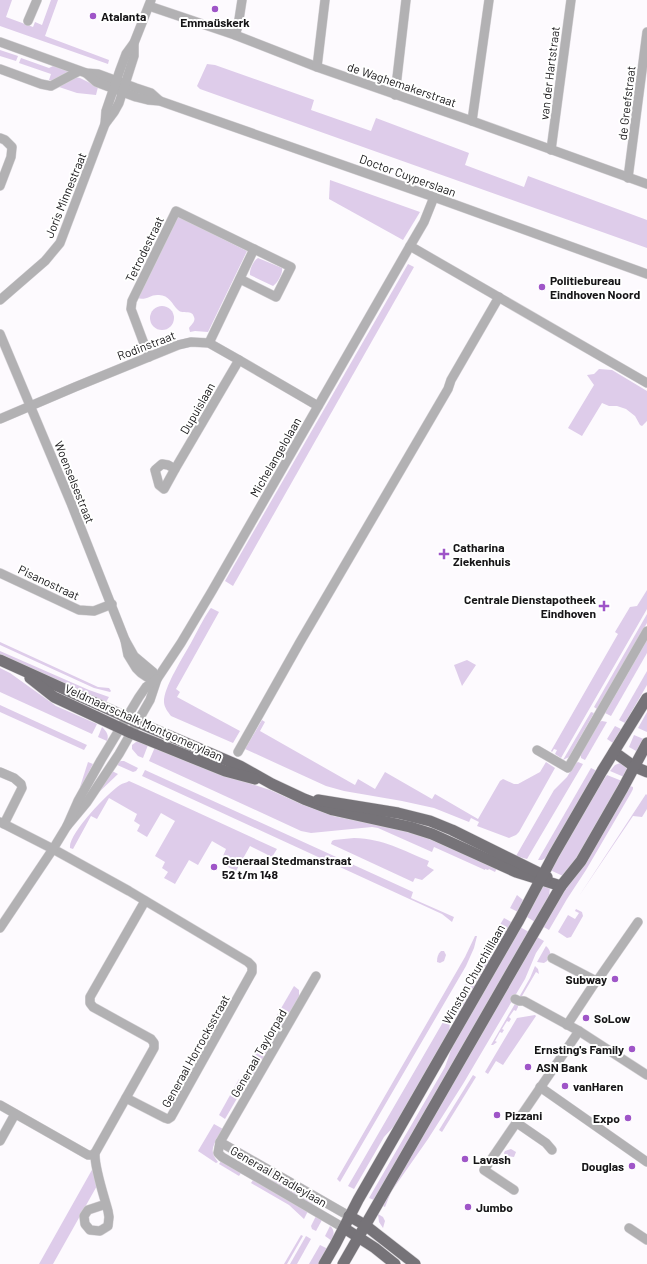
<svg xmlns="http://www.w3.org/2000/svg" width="647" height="1264" font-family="Barlow,sans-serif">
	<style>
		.green { fill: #deccea }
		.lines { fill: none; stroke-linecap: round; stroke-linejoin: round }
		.minor-casing { stroke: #d8d5d9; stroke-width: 10 }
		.major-casing { stroke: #d8d5d9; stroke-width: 12 }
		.minor { stroke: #b2b1b3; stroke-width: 9 }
		.major { stroke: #767378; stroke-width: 11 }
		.poi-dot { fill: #9f55c8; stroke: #fff; stroke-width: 1.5 }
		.labels { text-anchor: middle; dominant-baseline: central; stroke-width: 4; stroke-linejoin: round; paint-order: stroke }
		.poi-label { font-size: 12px; font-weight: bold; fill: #161517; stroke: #fff; text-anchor: start }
		.street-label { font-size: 12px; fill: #161517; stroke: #fff }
	</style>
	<rect width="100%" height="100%" fill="#fdfafe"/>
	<g class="green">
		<path d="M0 0H12L6 17 33 27 35 22 42 25 51 0H58L45 36 109 60 108 64 0 26Z"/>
		<path d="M0 50 18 56 16 61 0 56Z"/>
		<path d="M21 58 49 68 55 65 69 72 52 81 49 80 51 74 19 63Z"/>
		<path d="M207 64 215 65 314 100 311 110 371 131 376 118 469 153 465 165 524 187 528 176 647 220V248L200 89 197 86Z"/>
		<path d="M74 77 80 78 98 87 96 95 77 93 59 87Z"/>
		<path d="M330 180 420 212 403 240 329 199Z"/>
		<path d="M177 216 247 251 208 332 195 331 190 332 189 328C191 325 196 321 194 317 192 309 183 315 178 310 172 304 169 295 159 295 150 294 147 301 137 298Z"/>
		<path d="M258 258 282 268C283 274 277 283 273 286L250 275C249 270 254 260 258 258Z"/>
		<path d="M408 264 414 267 233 586 225 581Z"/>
		<circle cx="162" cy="318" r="12"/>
		<path d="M599 369 612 370 647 391V421L642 426 640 425 635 416 626 409 617 406H609L602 403 582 436 568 428 594 385 587 375 594 374Z"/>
		<path d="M647 590V609L561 758 555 754 557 750 554 749 552 752 551 751 618 634 615 632 630 607 637 606Z"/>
		<path d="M211 608 219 612 176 689 180 692 177 697 240 731 233 743 171 716C168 712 164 707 164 702 163 688 185 654 192 641 198 630 203 619 210 609Z"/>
		<path d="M647 614V623L597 709 594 707Z"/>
		<path d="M647 640V653L611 716 605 713Z"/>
		<path d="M0 642 98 687 109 688 111 691 110 692 94 688 0 645Z"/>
		<path d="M0 651 89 690 109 697 106 702 0 654Z"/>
		<path d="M467 660 476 665 462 686 454 665Z"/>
		<path d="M0 668 10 673 56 706 97 724 92 734 0 692Z"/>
		<path d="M647 671V685L625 723 619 720Z"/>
		<path d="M0 705 87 745 84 750 0 712Z"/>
		<path d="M591 712 594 713 569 757 563 760Z"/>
		<path d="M647 712V732L638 728Z"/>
		<path d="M262 720 265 722 260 731 355 785 358 779 375 789 385 772 432 799 435 794 478 819 500 781 503 779 514 784H518L540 772 546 762 555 768 519 832 516 835 509 838 477 826 479 822 471 818 469 822 434 808 402 801 344 791 326 786 245 749Z"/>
		<path d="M602 721 607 722 585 760 581 758V754L599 722Z"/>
		<path d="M615 726 621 729 613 743 607 739Z"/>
		<path d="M102 727C107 732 109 735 107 741L98 737Z"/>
		<path d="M634 735 646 740 638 752 629 747Z"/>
		<path d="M136 742H142L148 745 143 758 138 756 132 749V745Z"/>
		<path d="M155 747 236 779 270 790 301 804 333 816 413 832 497 868 495 872 489 869 488 870 485 869V870L434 847 432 852 378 828 372 827 311 833 301 831 149 761Z"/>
		<path d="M121 761H124L138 768 136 771 133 772 115 764Z"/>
		<path d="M88 762 93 764 81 787H80Z"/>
		<path d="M578 762 583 764 527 859 516 856 554 790 567 777 575 764Z"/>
		<path d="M620 763 629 768 624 777 610 771 615 765Z"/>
		<path d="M591 768 597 771 547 857 542 860H538Z"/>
		<path d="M145 770 413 892 411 898 454 917 452 922 442 914 142 776Z"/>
		<path d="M112 771 118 774 97 794Z"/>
		<path d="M607 775 622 781 574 865 563 876 550 870 598 788Z"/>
		<path d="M129 781 138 785 277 849 272 857 250 846 236 871 226 866 229 859 223 856 226 849 212 841 198 865 189 860 175 884 164 878 168 872 162 868 165 862 155 856 175 821 161 813 147 837 137 831 140 825 134 821 137 814 109 798 97 819 91 816 73 849 70 848C68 834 108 793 120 785 123 783 126 783 129 781Z"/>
		<path d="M630 786 633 787V789L631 793 586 870 567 899 549 930 542 926 559 898 581 869Z"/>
		<path d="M646 794 647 795V809L642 817 633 816 579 896Z"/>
		<path d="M354 838C384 839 402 850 429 861L427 866 434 870 422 880 415 878 413 882 331 844 332 841 334 840Z"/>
		<path d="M542 885 550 887 549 897 535 922 524 915Z"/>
		<path d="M517 895 523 900 518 912 510 908Z"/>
		<path d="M576 909 582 912 583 916 571 937 567 938 558 932 568 915 575 919 579 913 575 911Z"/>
		<path d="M504 918 513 923 455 1024 457 998Z"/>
		<path d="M518 926 529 932 374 1200 369 1198 445 1067 457 1033Z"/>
		<path d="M475 936H477L474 948 466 966 340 1182 337 1179 465 957Z"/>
		<path d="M537 937 544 941 536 953 525 979 463 1084 428 1139 391 1192 385 1207 381 1205Z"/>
		<path d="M546 946C552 951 552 959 544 963L537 962Z"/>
		<path d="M441 951H444L446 955 444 961 440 963 437 962C437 957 438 954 441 951Z"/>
		<path d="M535 966 538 969 539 974 536 972 522 996 524 997 518 999 530 978Z"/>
		<path d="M294 986 299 990V998L278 1034 269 1029Z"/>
		<path d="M516 1002 518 1004V1007L516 1011 514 1010 509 1017 511 1019 509 1022 507 1021 502 1029 504 1030 502 1033 500 1032 495 1041 497 1042 493 1045H491Z"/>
		<path d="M450 1010 451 1011 449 1034 397 1123 384 1137 354 1189 348 1186Z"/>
		<path d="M535 1015 536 1016 503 1065 496 1061 488 1074 485 1072 517 1018Z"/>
		<path d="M268 1032 277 1036 250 1083 242 1078Z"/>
		<path d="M473 1075 476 1077 442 1132 439 1130Z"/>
		<path d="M239 1079 246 1083 225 1119 219 1115Z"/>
		<path d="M214 1124 223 1129C219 1136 211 1146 213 1153 214 1157 216 1159 218 1162L216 1163 198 1151Z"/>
		<path d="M511 1149 516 1152 514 1157 505 1156 504 1153 505 1151Z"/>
		<path d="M221 1161 241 1173 239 1176 219 1164Z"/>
		<path d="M93 1168 98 1184 53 1264H39Z"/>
		<path d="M272 1178 313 1202 312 1204 270 1180Z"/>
		<path d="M253 1180 308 1211 304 1219 289 1205 251 1183Z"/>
		<path d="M378 1214 383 1217 385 1221 383 1228 379 1222Z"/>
		<path d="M316 1216 322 1220 316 1231 312 1229 311 1226Z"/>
		<path d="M330 1226C335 1230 334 1235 332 1241L325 1236Z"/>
		<path d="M301 1235 303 1236 287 1264H284Z"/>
		<path d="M306 1236 311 1239 297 1264H290Z"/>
		<path d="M320 1245 328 1249 320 1264H309Z"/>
	</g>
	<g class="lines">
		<g class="minor-casing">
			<g id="minor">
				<path d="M149 6 235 35 317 67 472 121 647 184"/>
				<path d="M28 21 37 0"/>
				<path d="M235 35 238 26 242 0"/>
				<path d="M0 42 86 73 98 74 136 88 151 93 160 101"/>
				<path d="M317 67 325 0"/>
				<path d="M0 69 41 84 51 86 79 71"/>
				<path d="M86 73 96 82 136 97 148 100 160 101 434 197 647 274"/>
				<path d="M395 95 406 0"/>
				<path d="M472 121 489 0"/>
				<path d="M105 124 114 112 119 103 134 56V43"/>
				<path d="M0 138 5 140 12 147 11 157 0 186"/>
				<path d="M551 150 571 0"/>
				<path d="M628 178 647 32"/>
				<path d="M410 246 647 383"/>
				<path d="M0 300 45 261 60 243 105 124 106 111 120 70 126 54 134 43 151 0"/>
				<path d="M0 334 71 503 125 640"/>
				<path d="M209 343 254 249"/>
				<path d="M149 357 131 309 132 301 176 211 291 267 276 297 240 279"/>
				<path d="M0 419 75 387 178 345 191 342 209 343 239 360 318 406"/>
				<path d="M162 464 168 465 175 469 164 489 159 485 155 470Z"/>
				<path d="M175 469 239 360"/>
				<path d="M0 573 79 610 94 611 112 604"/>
				<path d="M125 640 134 656 153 672 157 679 147 677 141 673 136 668 128 655Z"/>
				<path d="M537 750 568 768 647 631"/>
				<path d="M238 752 300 642 448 389 451 380 499 297"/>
				<path d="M0 772 14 778 21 784 22 788 4 824"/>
				<path d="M0 822 53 849 129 891 248 962 252 966V972L171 1117 168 1119 165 1118 126 1098"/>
				<path d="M67 826 87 802 119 754 150 700 157 679 181 643 212 591 410 246 424 222 434 197"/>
				<path d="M0 928 53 849 67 826 78 801 101 760 139 697 146 687 157 679"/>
				<path d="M552 958 596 981"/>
				<path d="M316 976 220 1142 218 1153 222 1157 344 1228"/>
				<path d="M515 999 519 1001H524L579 1031 647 1075"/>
				<path d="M567 1025 596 981H597L638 922"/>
				<path d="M540 1087 647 1162"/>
				<path d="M0 1105 88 1155H92L95 1153"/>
				<path d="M517 1123 546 1143 552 1150"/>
				<path d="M0 1141 15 1114"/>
				<path d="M220 1142 349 1216"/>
				<path d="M514 1190 484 1170 579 1031"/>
				<path d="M106 1204 88 1210 84 1216 85 1224 90 1230 100 1231 108 1226 109 1217 108 1211C104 1196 94 1167 95 1153L154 1048V1043L151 1039 93 1007 90 1003V997L145 901"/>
				<path d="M629 1228 647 1240"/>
			</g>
		</g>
		<g class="major-casing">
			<g id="major">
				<path d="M0 660 137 722 240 766 272 784 304 799 333 810 410 827 432 834 516 872 561 886"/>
				<path d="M30 678 54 697 131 733 225 771 255 779"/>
				<path d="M614 752 635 767 647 772"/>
				<path d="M318 800 398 813 430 821 452 830 547 877"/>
				<path d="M349 1216 365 1225 415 1264"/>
				<path d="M344 1228 375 1248 395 1264"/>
				<path d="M324 1264 335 1245 358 1200 519 920 554 854 602 771 647 698"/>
				<path d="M343 1264 536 929 561 886 581 861 623 788 647 743"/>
			</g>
		</g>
		<use href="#minor" class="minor"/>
		<use href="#major" class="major"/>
	</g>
	<g class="poi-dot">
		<circle cx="215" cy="9" r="4"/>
		<circle cx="93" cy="16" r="4"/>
		<circle cx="542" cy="287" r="4"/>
		<path d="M442 548h4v4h4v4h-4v4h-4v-4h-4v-4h4z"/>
		<path d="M602 600h4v4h4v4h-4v4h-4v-4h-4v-4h4z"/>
		<circle cx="214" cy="867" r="4"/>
		<circle cx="615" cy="979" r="4"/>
		<circle cx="586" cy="1018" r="4"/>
		<circle cx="632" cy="1049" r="4"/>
		<circle cx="528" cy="1067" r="4"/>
		<circle cx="565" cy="1086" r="4"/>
		<circle cx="497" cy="1115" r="4"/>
		<circle cx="628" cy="1118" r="4"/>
		<circle cx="465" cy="1159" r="4"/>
		<circle cx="632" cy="1166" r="4"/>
		<circle cx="468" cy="1207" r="4"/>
	</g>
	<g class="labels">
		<g class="poi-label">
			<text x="101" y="16">Atalanta</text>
			<text x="215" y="22" text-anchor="middle">Emmaüskerk</text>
			<text x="550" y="280">Politiebureau<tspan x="550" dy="14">Eindhoven Noord</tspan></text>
			<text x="453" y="547">Catharina<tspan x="453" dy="14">Ziekenhuis</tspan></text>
			<text x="596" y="599" text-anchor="end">Centrale Dienstapotheek<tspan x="596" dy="14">Eindhoven</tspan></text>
			<text x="222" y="860">Generaal Stedmanstraat<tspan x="222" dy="14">52 t/m 148</tspan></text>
			<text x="607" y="979" text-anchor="end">Subway</text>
			<text x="594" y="1018">SoLow</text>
			<text x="624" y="1049" text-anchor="end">Ernsting's Family</text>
			<text x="536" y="1067">ASN Bank</text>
			<text x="573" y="1086">vanHaren</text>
			<text x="505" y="1115">Pizzani</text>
			<text x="620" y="1118" text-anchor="end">Expo</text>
			<text x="473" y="1159">Lavash</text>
			<text x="624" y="1166" text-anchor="end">Douglas</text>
			<text x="476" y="1207">Jumbo</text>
		</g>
		<g class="street-label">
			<text transform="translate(549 73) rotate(-83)">van der Hartstraat</text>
			<text transform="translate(402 84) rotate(19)">de Waghemakerstraat</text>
			<text transform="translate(626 103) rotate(-83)">de Greefstraat</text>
			<text transform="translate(408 175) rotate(20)">Doctor Cuyperslaan</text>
			<text transform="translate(65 195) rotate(-68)">Joris Minnestraat</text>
			<text transform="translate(144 249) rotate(-64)">Tetrodestraat</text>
			<text transform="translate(146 345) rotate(-21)">Rodinstraat</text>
			<text transform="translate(197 408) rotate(-60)">Dupuislaan</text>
			<text transform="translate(275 457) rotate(-60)">Michelangelolaan</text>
			<text transform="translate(75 482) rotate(68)">Woenselsestraat</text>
			<text transform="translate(49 582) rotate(25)">Pisanostraat</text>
			<text transform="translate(144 722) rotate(24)">Veldmaarschalk Montgomerylaan</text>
			<text transform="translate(473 974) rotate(-60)">Winston Churchilllaan</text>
			<text transform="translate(195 1051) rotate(-61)">Generaal Horrocksstraat</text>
			<text transform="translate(258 1053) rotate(-60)">Generaal Taylorpad</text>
			<text transform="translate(279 1176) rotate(30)">Generaal Bradleylaan</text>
		</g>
	</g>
</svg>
